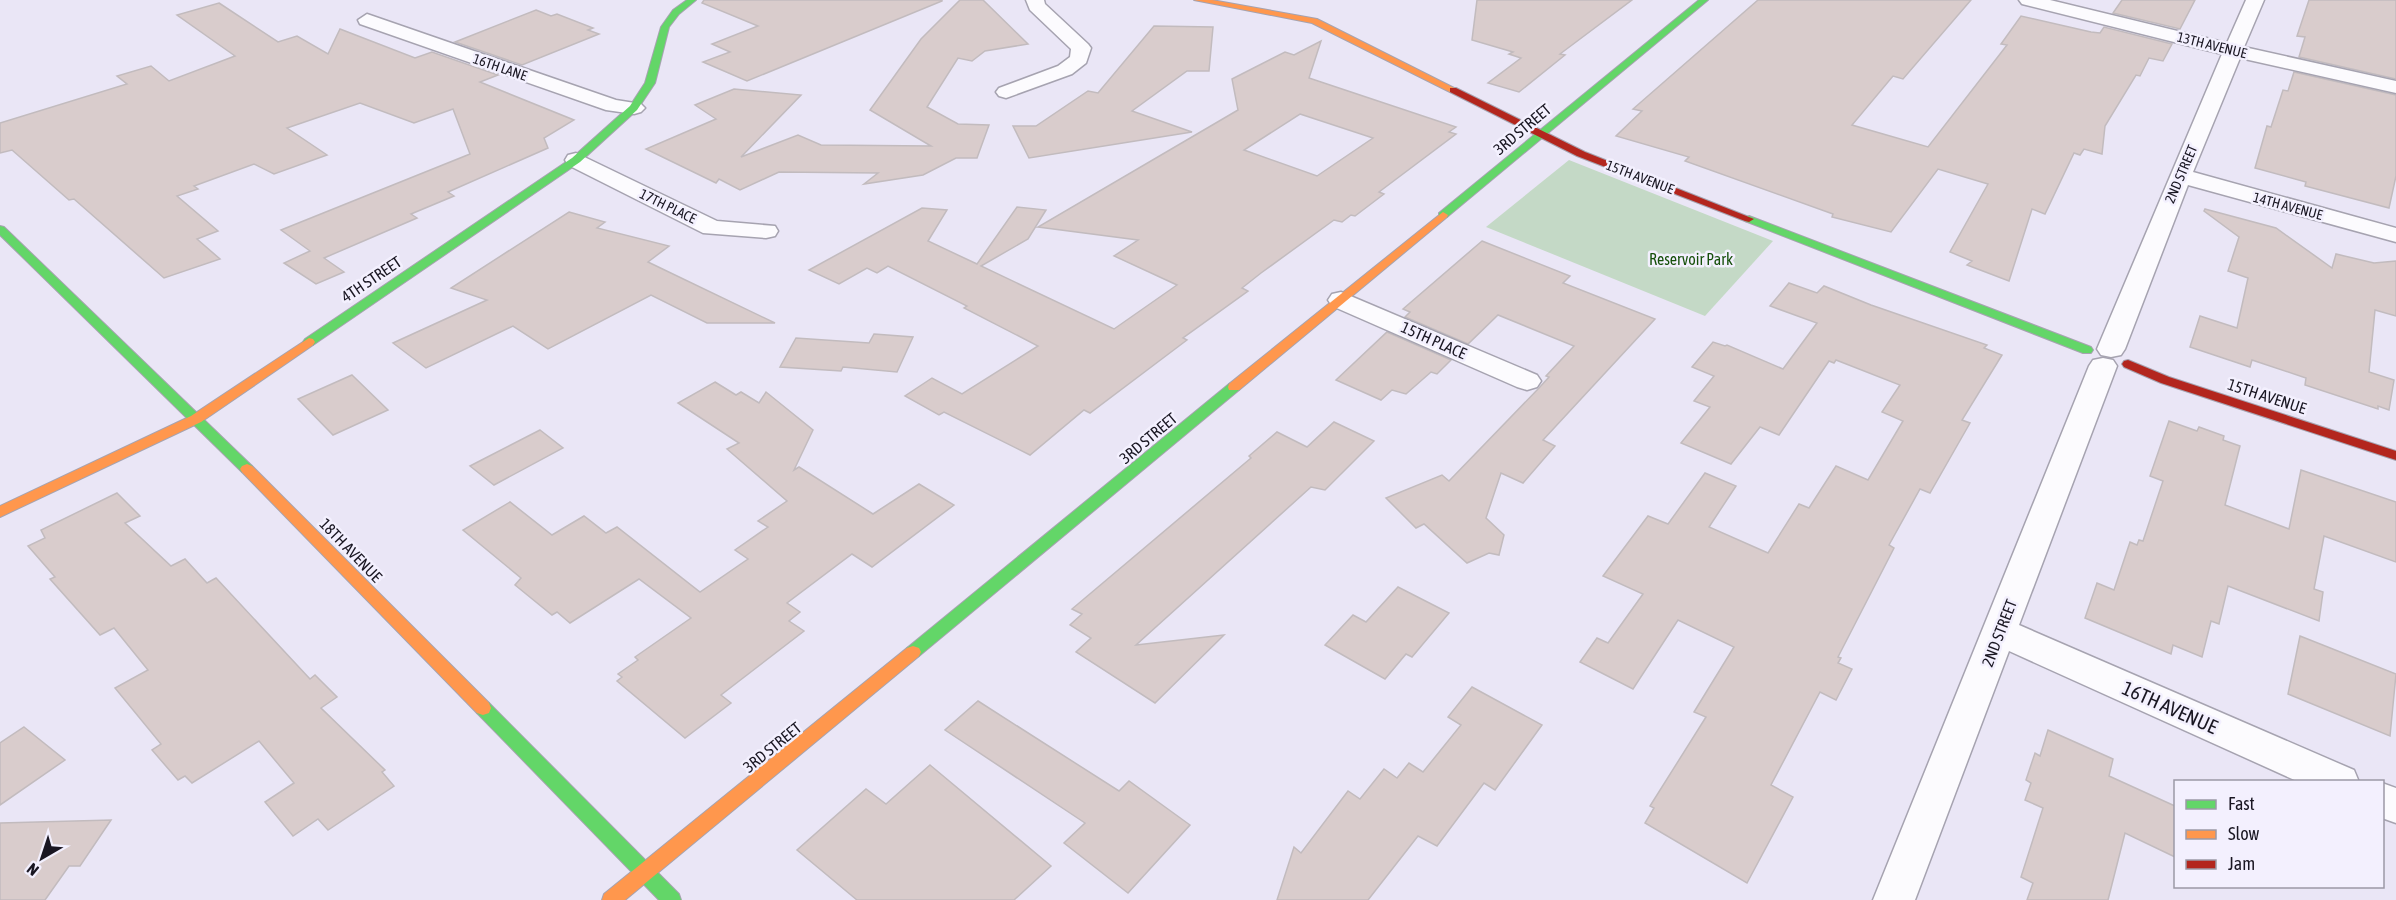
<svg xmlns="http://www.w3.org/2000/svg" width="2396" height="900" font-family="'Asap Condensed',sans-serif">
	<style>
		.green { fill: #c4d9c6 }
		.building { fill: #d9cccc; stroke: #c2bbbe; stroke-width: 1.5; fill-rule: evenodd }
		.lines { fill: none; stroke-linecap: round; stroke-linejoin: round }
		.street-casing { stroke: #a6a3b0; stroke-width: 3 }
		.fast-casing { stroke: #a6a3b0; stroke-width: 2 }
		.slow-casing { stroke: #a6a3b0; stroke-width: 2 }
		.jam-casing { stroke: #a6a3b0; stroke-width: 2 }
		.street { fill: #fcfbfe; fill-rule: evenodd }
		.fast { fill: #63d668; fill-rule: evenodd }
		.slow { fill: #ff974d; fill-rule: evenodd }
		.jam { fill: #b3261e; fill-rule: evenodd }
		.labels { text-anchor: middle; dominant-baseline: central; stroke-width: 5; stroke-linejoin: round; paint-order: stroke }
		.far-street-label { font-size: 14px; fill: #191622; stroke: #f3f0fe }
		.street-label { font-size: 16px; fill: #191622; stroke: #f3f0fe }
		.park-label { font-size: 16px; fill: #16500b; stroke: #f3f0fe }
		.near-street-label { font-size: 20px; fill: #191622; stroke: #f3f0fe }
	</style>
	<rect width="100%" height="100%" fill="#eae6f6"/>
	<path class="green" d="M1569 160 1773 241 1705 316 1486 227Z"/>
	<g class="building">
		<path d="M704 0H942V1L747 81 703 62 730 52 712 44 758 26 702 3Z"/>
		<path d="M960 0H983L1028 44 985 51 972 61 958 58 927 107 958 124 989 125 977 158H956L923 175 864 184 878 173 779 172 740 190 719 179 716 183 646 149 716 119 695 105 734 89 801 95 741 157 798 135 821 145 931 146 870 110 921 39Z"/>
		<path d="M1477 0H1632L1560 54 1565 55 1519 92 1488 83 1521 58 1509 54 1513 52 1472 40Z"/>
		<path d="M1758 0H1971L1903 79 1893 76 1852 125 1928 147 2007 45 2001 44 2021 16 2091 32 2100 33 2104 27 2172 44 2163 61 2149 58 2140 76 2136 75 2105 126 2102 154 2084 149 2080 155 2074 153 2045 214 2032 209 2009 281 1967 265 1972 261 1950 252 1988 184 1938 169 1891 232 1832 217 1833 214 1685 161 1689 157 1616 136 1642 111 1633 109Z"/>
		<path d="M2122 0H2195L2180 29 2113 13Z"/>
		<path d="M2309 0H2396V79L2299 57 2305 37 2297 36Z"/>
		<path d="M219 3 278 42 297 36 328 54 340 29 415 58 432 52 498 75 480 82 574 120 544 138 548 148 448 192 454 196 411 214 417 218 324 258 344 272 316 284 284 263 310 251 281 230 470 154 453 109 414 123 360 103 287 128 327 155 274 174 254 164 194 186 198 189 177 196 218 231 197 239 220 259 164 278 74 199 69 200 12 150 0 153V123L127 84 117 76 151 66 169 81 235 56 177 15Z"/>
		<path d="M536 10 551 16 557 14 593 28 588 30 599 34 522 65 455 42Z"/>
		<path d="M1154 26 1213 27 1209 71H1187L1132 111 1192 132 1029 158 1013 126H1036L1088 91 1098 93Z"/>
		<path d="M1321 41 1309 78 1456 127 1449 132 1456 134 1379 192 1384 194 1355 216 1351 215 1342 222 1334 220 1261 273 1242 288 1248 291 1183 338 1187 340 1090 413 1084 410 1030 455 944 412 939 415 905 396 932 378 962 394 1038 346 964 308 967 306 888 266 877 273 867 268 839 284 809 270 922 208 947 210 928 241 977 264 1017 207 1046 210 1028 239 981 266 1114 329 1177 285 1114 256 1138 240 1038 227 1238 110 1232 79 1285 52 1294 55ZM1300 114 1373 138 1317 176 1244 150Z"/>
		<path d="M2294 72 2396 95V176L2389 208 2305 186 2306 182 2255 168 2267 126 2271 127 2283 90 2288 91Z"/>
		<path d="M2205 209 2276 228 2332 268 2336 254 2374 263 2396 261V316L2375 310 2369 372 2394 380 2389 410 2378 406V409L2305 385 2306 378 2252 360 2250 367 2190 347 2200 316 2237 328 2248 278 2228 271 2239 237 2204 211Z"/>
		<path d="M569 212 605 222 597 228 669 246 648 262 775 323H707L651 295 548 349 513 326 426 368 393 343 487 300 451 288Z"/>
		<path d="M1482 241 1570 276 1563 283 1655 319 1543 440 1555 446 1523 483 1501 473 1486 518 1504 535 1499 555 1489 553 1467 563 1424 524 1416 528 1386 498 1442 475 1449 481 1539 388 1549 377 1546 376 1574 346 1498 315 1468 344 1405 317 1410 312 1403 309Z"/>
		<path d="M1789 283 1817 293 1824 286 1871 305 1987 345 1984 348 2002 355 1962 420 1970 423 1930 493 1920 489 1889 545 1894 548 1838 657 1841 658 1838 663 1852 669 1836 700 1820 692 1771 785 1793 797 1747 883 1645 823 1654 808 1650 806 1706 717 1694 712 1734 647 1678 620 1633 689 1580 662 1597 638 1608 643 1643 594 1603 576 1648 516 1668 524 1705 473 1736 486 1709 527 1768 553 1799 504 1809 508 1836 466 1868 480 1903 421 1882 412 1900 385 1836 360 1834 363 1829 361 1779 435 1760 427 1731 464 1681 443 1710 407 1694 401 1714 376 1692 367 1713 342 1725 346 1727 345 1783 369 1817 323 1770 306Z"/>
		<path d="M1387 332 1451 360 1437 374 1431 372 1406 394 1392 390 1381 400 1336 380Z"/>
		<path d="M874 334 913 337 897 372 843 367 841 371 780 367 796 338 869 343Z"/>
		<path d="M352 375 388 410 333 435 298 399Z"/>
		<path d="M715 382 736 395 741 392 759 403 766 392 813 430 794 470 799 467 873 514 919 484 954 505 872 567 852 554 787 603 800 612 789 621 804 631 721 695 731 703 685 738 617 681 622 677 618 674 638 660 635 657 691 618 639 579 570 623 557 612 552 615 515 585 521 578 463 530 510 502 552 535 584 516 606 533 617 527 700 592 748 559 735 550 768 527 758 521 787 501 727 449 739 443 678 403Z"/>
		<path d="M2169 421 2197 431 2199 427 2224 436 2223 440 2240 446 2225 505 2289 529 2301 470 2396 502V562L2324 536 2314 589 2323 592 2319 621 2228 586 2219 624 2211 621 2202 657 2173 645 2171 654 2085 618 2097 583 2114 590 2130 542 2137 545 2139 540 2143 541 2163 481 2150 476Z"/>
		<path d="M1334 422 1374 441 1325 490 1311 487 1136 645 1224 635 1155 703 1076 652 1091 638 1070 625 1082 614 1072 609 1251 458 1249 456 1277 432 1307 447Z"/>
		<path d="M540 430 563 448 494 485 470 466Z"/>
		<path d="M117 493 140 516 125 523 171 566 185 559 207 583 216 578 310 679 315 675 337 697 321 708 385 770 382 772 394 786 328 830 318 819 293 836 265 802 294 783 259 741 192 783 185 776 178 780 152 750 161 744 115 688 148 670 114 628 100 635 50 579 55 577 28 546 45 538 41 530Z"/>
		<path d="M1398 587 1449 613 1412 657 1406 654 1385 679 1325 645 1353 615 1366 622Z"/>
		<path d="M2300 636 2396 674 2390 736 2288 694Z"/>
		<path d="M1472 687 1542 725 1495 790 1484 783 1437 846 1418 836 1368 900H1277L1294 847 1301 853 1348 791 1360 799 1384 769 1397 778 1409 763 1423 772 1461 725 1448 717Z"/>
		<path d="M978 701 1119 791 1129 781 1190 825 1128 893 1064 843 1085 823 945 730Z"/>
		<path d="M24 727 65 760 0 805V743Z"/>
		<path d="M2048 730 2113 759 2109 776 2175 806V857L2125 833 2108 900H2027L2033 883 2021 877 2043 808 2025 800 2031 783 2026 780 2035 753 2040 756Z"/>
		<path d="M930 765 1051 866 1014 900H857L797 850 866 789 886 804Z"/>
		<path d="M111 820 80 866H69L45 900H0V823Z"/>
	</g>
	<g class="lines">
		<g class="street-casing">
			<g id="street">
				<path d="M1026 0H1044L1045 4 1088 44 1091 48 1086 63 1072 74 1006 98 999 96 996 92 999 88 1058 66 1070 57 1071 49 1030 10Z"/>
				<path d="M2019 0H2050L2227 43 2246 0H2264L2244 47 2396 81V93L2240 58 2193 172 2396 228V242L2188 185 2125 349 2121 355 2111 357 2101 355 2097 349 2222 54 2022 4Z"/>
				<path d="M367 14 616 100 641 104 645 108 641 112 634 114 606 110 360 24 358 20Z"/>
				<path d="M576 153 717 221 775 226 778 231 775 236 766 238 703 233 568 165 565 160 568 155Z"/>
				<path d="M1341 292 1537 375 1541 381 1537 387 1527 390 1517 387 1332 306 1328 300 1332 294Z"/>
				<path d="M2103 358 2113 360 2117 366 2019 625 2354 770 2359 782H2299L2009 651 1915 900H1873L2089 366 2093 360Z"/>
				<path d="M2382 783 2396 788V823L2382 818Z"/>
			</g>
		</g>
		<g class="fast-casing">
			<g id="fast">
				<path d="M687 0H696L679 14 669 27 655 83 637 110 580 162 313 345H305L303 342 305 339 572 158 630 106 645 83 661 27 673 10Z"/>
				<path d="M1699 0H1708L1447 217H1439V213Z"/>
				<path d="M1749 216 2091 347 2093 350 2091 353H2083L1745 221 1744 219Z"/>
				<path d="M0 226 4 227 252 466 254 469 252 472H242L0 235Z"/>
				<path d="M1234 383 1239 384 1240 387 1239 390 919 656 913 658 907 656 905 652 907 648 1229 384Z"/>
				<path d="M483 701 489 703 679 894 681 900H659L477 713 475 708 477 703Z"/>
			</g>
		</g>
		<g class="slow-casing">
			<g id="slow">
				<path d="M1194 0H1212L1317 19 1458 90 1450 92 1312 23Z"/>
				<path d="M1443 212 1448 215 1447 217 1239 390H1229L1228 387 1229 384Z"/>
				<path d="M309 338 313 339 315 342 313 345 201 422 0 517V506L191 416Z"/>
				<path d="M247 464 252 466 489 703 491 708 489 713 483 715 477 713 242 472 240 469 242 466Z"/>
				<path d="M913 646 919 648 921 652 919 656 625 900H602L604 894 907 648Z"/>
			</g>
		</g>
		<g class="jam-casing">
			<g id="jam">
				<path d="M1450 88H1456L1585 152 1754 219 1749 222 1745 221 1577 156 1450 92Z"/>
				<path d="M2128 360 2169 377 2396 451V460L2161 383 2124 367 2122 364 2124 361Z"/>
			</g>
		</g>
		<use href="#street" class="street"/>
		<use href="#fast" class="fast"/>
		<use href="#slow" class="slow"/>
		<use href="#jam" class="jam"/>
	</g>
	<g class="labels">
		<g class="far-street-label">
			<text transform="translate(2212 45) rotate(14)">13TH AVENUE</text>
			<text transform="translate(500 67) rotate(19)">16TH LANE</text>
			<text transform="translate(2181 174) rotate(-67)">2ND STREET</text>
			<text transform="translate(1640 177) rotate(21)">15TH AVENUE</text>
			<text transform="translate(668 206) rotate(26)">17TH PLACE</text>
			<text transform="translate(2288 206) rotate(15)">14TH AVENUE</text>
		</g>
		<g class="street-label">
			<text transform="translate(1522 129) rotate(-40)">3RD STREET</text>
			<text transform="translate(371 279) rotate(-34)">4TH STREET</text>
			<text transform="translate(1434 340) rotate(24)">15TH PLACE</text>
			<text transform="translate(2267 396) rotate(18)">15TH AVENUE</text>
			<text transform="translate(1148 438) rotate(-40)">3RD STREET</text>
			<text transform="translate(351 550) rotate(46)">18TH AVENUE</text>
			<text transform="translate(1999 633) rotate(-69)">2ND STREET</text>
			<text transform="translate(772 747) rotate(-39)">3RD STREET</text>
		</g>
		<g class="park-label">
			<text x="1691" y="259">Reservoir Park</text>
		</g>
		<g class="near-street-label">
			<text transform="translate(2170 707) rotate(24)">16TH AVENUE</text>
		</g>
	</g>
	<rect x="2174" y="780" width="210" height="108" fill="#f3f0fe" stroke="#9c99a6" stroke-width="1.5"/>
	<rect x="2186" y="800" width="30" height="9" fill="#63d668" stroke="#9c99a6" stroke-width="1.5"/>
	<text x="2228" y="810" font-size="18" fill="#191622">Fast</text>
	<rect x="2186" y="830" width="30" height="9" fill="#ff974d" stroke="#9c99a6" stroke-width="1.5"/>
	<text x="2228" y="840" font-size="18" fill="#191622">Slow</text>
	<rect x="2186" y="860" width="30" height="9" fill="#b3261e" stroke="#9c99a6" stroke-width="1.5"/>
	<text x="2228" y="870" font-size="18" fill="#191622">Jam</text>
	<g transform="translate(42 858) rotate(219)" stroke="#f3f0fe" stroke-width="4.5" paint-order="stroke">
	<path d="M0-4.5L10 22L0 15L-10 22Z" fill="#191622"/>
	<text y="-9" font-size="16" font-weight="bold" text-anchor="middle" fill="#191622">N</text>
	</g>
</svg>
